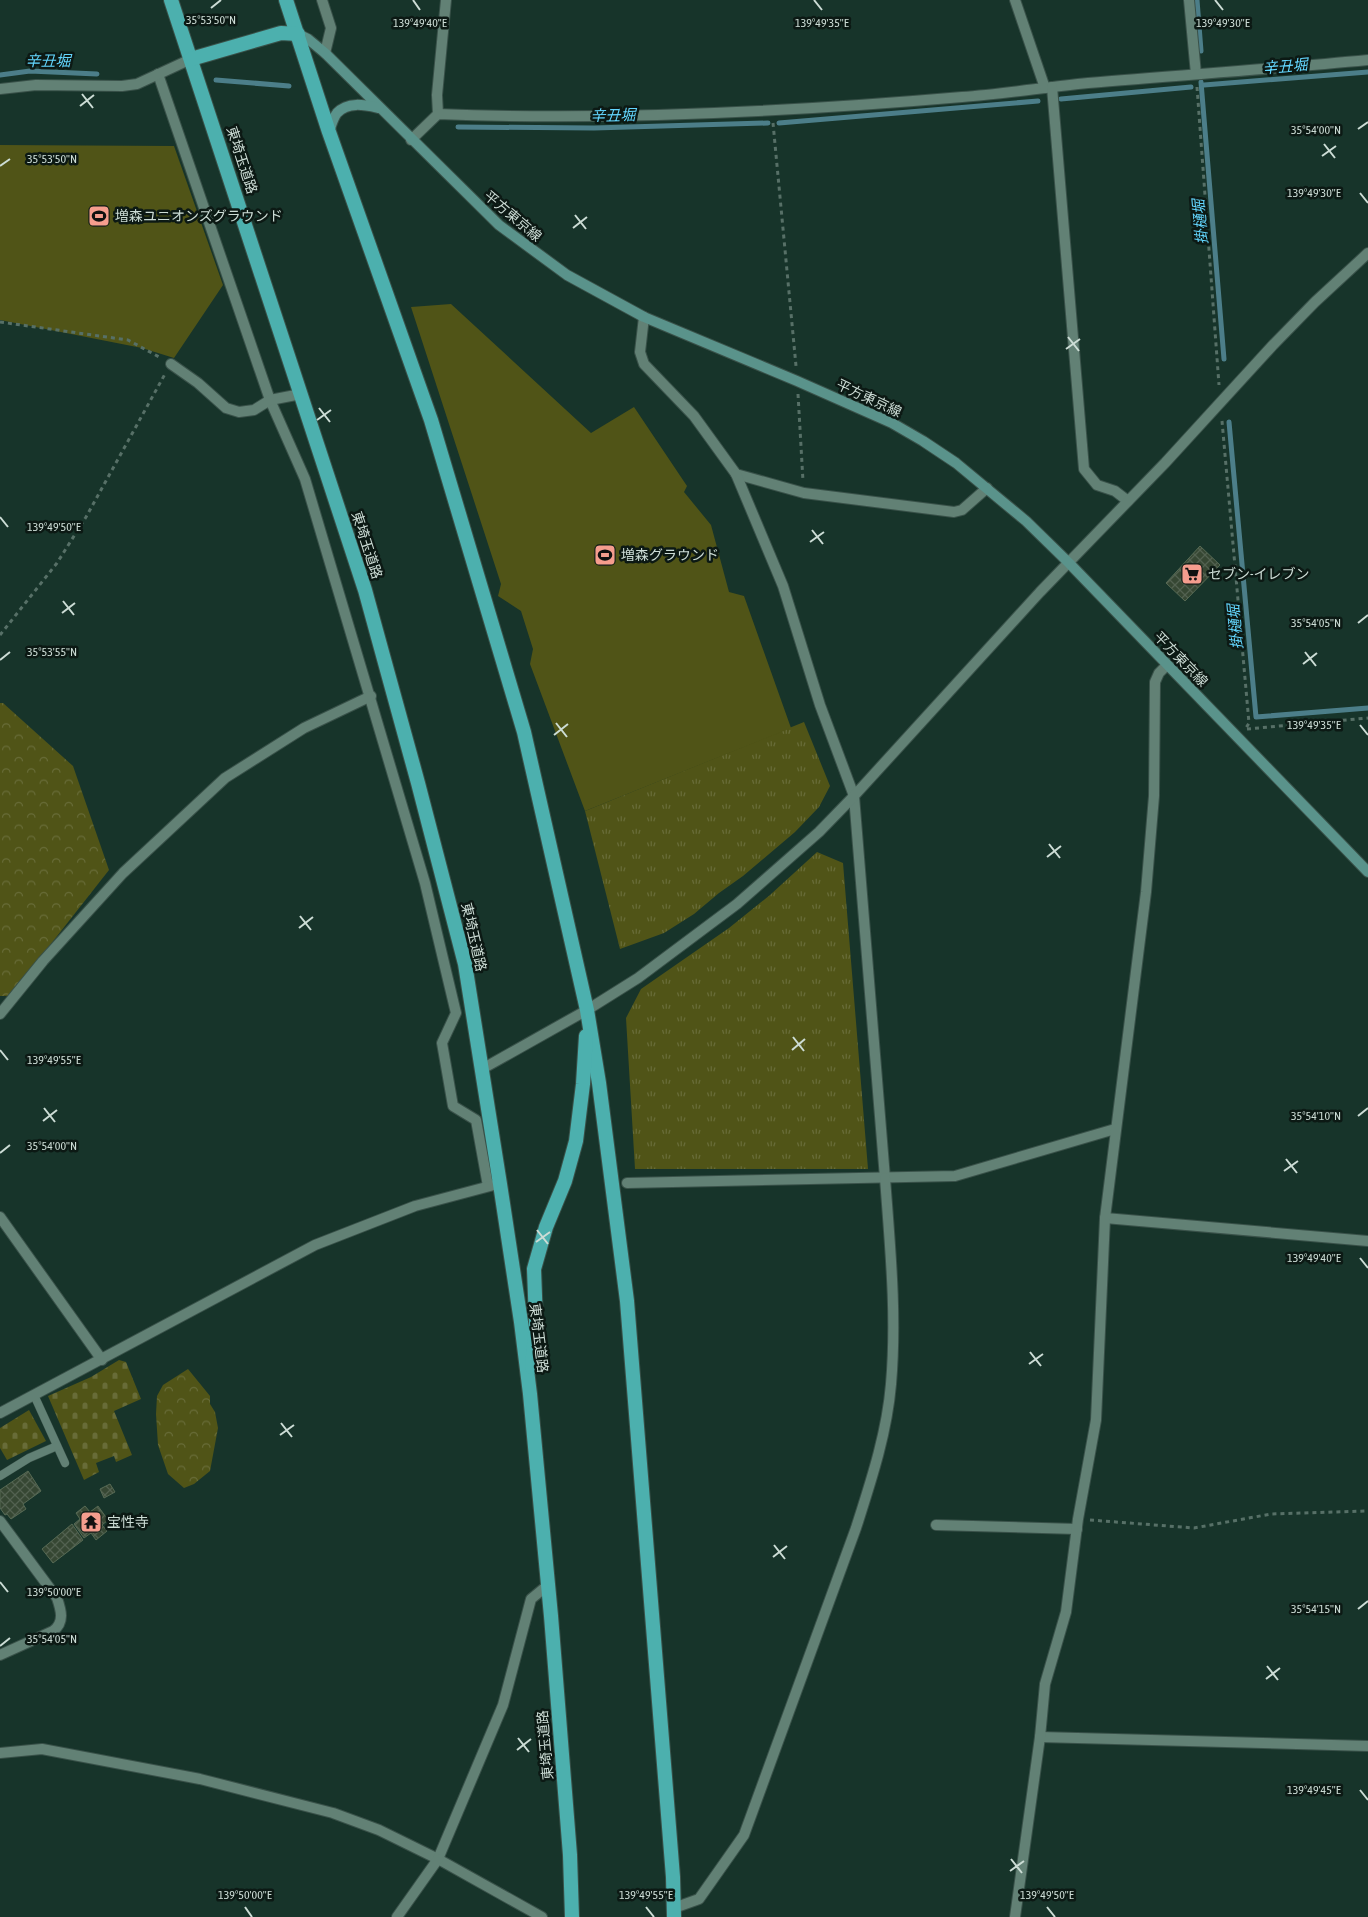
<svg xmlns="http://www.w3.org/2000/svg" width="1368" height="1917" font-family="'Asap Condensed','Noto Sans JP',sans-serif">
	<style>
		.grass { fill: url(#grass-tufts) }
		.forest { fill: url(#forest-crowns) }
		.cemetery { fill: url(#cemetery-stones) }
		.garden { fill: #505417 }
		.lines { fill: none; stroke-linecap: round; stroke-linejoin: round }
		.stream { stroke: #4c7e89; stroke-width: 5 }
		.building { fill: url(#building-cross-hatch); stroke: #576a54 }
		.service-casing { stroke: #395149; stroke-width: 9 }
		.minor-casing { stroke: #395149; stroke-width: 12 }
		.tertiary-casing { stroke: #395149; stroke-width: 12 }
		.secondary-casing { stroke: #395149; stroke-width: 12 }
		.trunk-casing { stroke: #395149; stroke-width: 16 }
		.path { stroke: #577067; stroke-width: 3; stroke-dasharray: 4 4; stroke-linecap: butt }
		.service { stroke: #628175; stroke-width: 8 }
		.minor { stroke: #628175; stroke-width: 10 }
		.tertiary { stroke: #628175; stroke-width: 10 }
		.secondary { stroke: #5a938b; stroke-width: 10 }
		.trunk { stroke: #4cb0ae; stroke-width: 14 }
		.ticks { fill: none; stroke: #ccdcd5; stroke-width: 2 }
		.labels { text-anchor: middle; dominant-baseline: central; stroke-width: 5; stroke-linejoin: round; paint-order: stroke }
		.street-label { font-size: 14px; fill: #ccdcd5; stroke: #0c1914 }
		.poi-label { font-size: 14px; fill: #ccdcd5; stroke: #0c1914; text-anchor: start }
		.water-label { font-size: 15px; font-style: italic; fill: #63d6fe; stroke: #0c1914 }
		.ticks-label { font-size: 12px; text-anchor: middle; fill: #ccdcd5; stroke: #0c1914; stroke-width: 5; stroke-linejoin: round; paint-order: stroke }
	</style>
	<defs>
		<pattern id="grass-tufts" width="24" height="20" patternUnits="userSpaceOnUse" patternTransform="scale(1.25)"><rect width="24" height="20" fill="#505417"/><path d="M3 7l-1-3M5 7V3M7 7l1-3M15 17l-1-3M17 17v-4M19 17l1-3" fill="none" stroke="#686c38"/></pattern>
		<pattern id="forest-crowns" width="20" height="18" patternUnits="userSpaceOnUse" patternTransform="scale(1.25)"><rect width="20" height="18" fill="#505417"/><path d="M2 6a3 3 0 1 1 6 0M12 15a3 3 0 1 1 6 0" fill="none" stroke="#686c38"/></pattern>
		<pattern id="cemetery-stones" width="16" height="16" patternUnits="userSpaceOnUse" patternTransform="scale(1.25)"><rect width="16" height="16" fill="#505417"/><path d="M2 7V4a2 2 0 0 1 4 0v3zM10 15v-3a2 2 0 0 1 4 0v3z" fill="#686c38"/></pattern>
		<pattern id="building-cross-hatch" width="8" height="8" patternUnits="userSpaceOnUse" patternTransform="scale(1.25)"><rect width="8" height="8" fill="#364733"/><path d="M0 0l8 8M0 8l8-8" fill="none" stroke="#526150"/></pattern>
	</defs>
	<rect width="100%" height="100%" fill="#17342a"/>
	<g class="grass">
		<path d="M804 722 830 786 819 807 795 832 743 876 719 893 694 914 664 933 620 949 585 811Z"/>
		<path d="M817 852 843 863 868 1169H635L626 1018 641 989 729 928 770 895Z"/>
	</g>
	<g class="forest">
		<path d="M0 703H3L73 766 109 870 10 996H0Z"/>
		<path d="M188 1369 210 1396V1404L215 1412 218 1428 210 1471 194 1484 184 1488 168 1474 158 1445 156 1414 157 1396 163 1385Z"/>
	</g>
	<g class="cemetery">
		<path d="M119 1360 126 1362 141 1399 114 1411 132 1455 116 1462 114 1456 96 1463 99 1472 84 1480 48 1396 91 1377Z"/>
		<path d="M29 1410 46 1441 7 1460 0 1448V1428Z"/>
	</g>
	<g class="garden">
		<path d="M0 145 174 146 223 285 174 358 142 348 0 320Z"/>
		<path d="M451 304 591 433 634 407 687 486 684 492 711 525 729 592 744 596 791 728 585 811 530 664 533 649 521 611 498 596 501 584 411 307Z"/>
	</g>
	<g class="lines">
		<g class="stream">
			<path d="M1197 0 1201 51"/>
			<path d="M0 75 30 71 97 74"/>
			<path d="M216 80 289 86"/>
			<path d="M1201 82 1224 359"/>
			<path d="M1204 85 1368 72"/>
			<path d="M1061 99 1191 87"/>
			<path d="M779 123 1038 101"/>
			<path d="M458 127 594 128 768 123"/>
			<path d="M1229 422 1256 717 1368 708"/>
		</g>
	</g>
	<g class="building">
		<path d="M1200 546 1220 565 1185 601 1166 583Z"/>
		<path d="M28 1471 41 1491 23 1504 26 1509 11 1519 7 1514 5 1515 0 1508V1490Z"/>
		<path d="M110 1484 115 1492 104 1498 100 1489Z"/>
		<path d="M85 1506 90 1512 98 1506 108 1520 102 1525 107 1531 96 1540 91 1533 84 1538 74 1524 80 1519 76 1513Z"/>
		<path d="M72 1524 83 1540 53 1563 42 1549Z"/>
	</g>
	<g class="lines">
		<g class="service-casing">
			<g id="service">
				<path d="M34 1395 65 1463"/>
				<path d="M0 1476 29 1458 57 1446"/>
			</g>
		</g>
		<g class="minor-casing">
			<g id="minor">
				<path d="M322 0 331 28 325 53"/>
				<path d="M1189 0 1196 74"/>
				<path d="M158 74 270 400 305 479 425 883 456 1013 442 1043 453 1106 476 1120 488 1186"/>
				<path d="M0 89 36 85 122 86 137 84 191 59"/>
				<path d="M438 114 437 95 446 0"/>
				<path d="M411 140 438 114C613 121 788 112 962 97 1004 94 1046 87 1088 83 1181 75 1275 69 1368 60"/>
				<path d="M644 317 640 352 644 364 694 416 736 474 804 493 954 512 962 510 987 488"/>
				<path d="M171 364 198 383 226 408 239 412 254 410 270 400 301 394"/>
				<path d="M736 474 783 586 820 705 854 796 885 1178"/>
				<path d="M0 1014 43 961 123 873 225 778 304 728 371 696"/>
				<path d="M627 1183 955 1176 1115 1129"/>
				<path d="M0 1217 102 1360"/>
				<path d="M1105 1218 1368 1241"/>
				<path d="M0 1413 315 1245 415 1206 494 1185"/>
				<path d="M0 1521 57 1598C61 1610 65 1622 53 1631L0 1655"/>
				<path d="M936 1525 1077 1529"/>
				<path d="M1040 1737 1368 1746"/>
				<path d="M0 1753 42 1749 200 1779 333 1813 379 1830 438 1859 542 1917"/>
				<path d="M438 1859 503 1705 531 1599 548 1585"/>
			</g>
		</g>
		<g class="tertiary-casing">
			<g id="tertiary">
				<path d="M1015 0 1045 88"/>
				<path d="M1052 87 1084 469 1097 485 1115 491 1128 501"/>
				<path d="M482 1069 587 1010 638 978 737 904 819 832 854 796 1040 592 1165 463 1273 345 1315 302 1368 253"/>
				<path d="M674 1908 699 1899 744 1835 856 1528C871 1481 887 1433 891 1384 897 1315 890 1246 885 1178"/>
				<path d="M397 1917 438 1859"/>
				<path d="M1015 1917 1040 1737 1045 1684 1066 1612 1078 1519 1096 1420 1105 1218 1146 892 1154 796 1155 682 1159 673 1167 665"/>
			</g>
		</g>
		<g class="secondary-casing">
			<g id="secondary">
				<path d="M298 34 308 39 325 53 499 225 567 275 644 317 797 381 892 423 923 441 956 463 1026 521 1069 563 1368 872"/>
				<path d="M329 132C331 126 333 118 337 113 348 101 365 105 379 108"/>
			</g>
		</g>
		<g class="trunk-casing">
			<g id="trunk">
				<path d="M171 0 365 590 418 783 465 964 500 1184 521 1322 530 1394 551 1616 570 1855 572 1917"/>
				<path d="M286 0 329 132 431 420 524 732 587 1010 599 1083 627 1301 673 1877 674 1917"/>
				<path d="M191 59 281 33 298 34"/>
				<path d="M532 1367 536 1322 534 1269 546 1227 565 1181 576 1141 583 1084 586 1036"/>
			</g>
		</g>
		<g class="path">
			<path d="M1197 87 1219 385"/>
			<path d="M773 123 796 366"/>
			<path d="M0 322 128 340 161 358"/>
			<path d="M798 394 803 481"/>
			<path d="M1222 421 1249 723 1246 728"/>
			<path d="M0 635 57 563 86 517 165 374"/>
			<path d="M1247 729 1368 718"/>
			<path d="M1090 1520 1194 1528 1271 1514 1368 1511"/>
		</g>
		<use href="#service" class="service"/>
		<use href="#minor" class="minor"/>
		<use href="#tertiary" class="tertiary"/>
		<use href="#secondary" class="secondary"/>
		<use href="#trunk" class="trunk"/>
	</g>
	<path class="ticks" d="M413 0 420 10M814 0 822 10M1215 0 1223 10M211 8 221 0M82 94 93 108M80 106 94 95M1358 129 1368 122M1324 144 1335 158M1322 156 1336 146M0 166 10 159M1360 193 1368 203M575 215 586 229M573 228 587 217M1068 337 1079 351M1066 349 1080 339M319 408 330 422M317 420 331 410M0 517 8 527M812 530 823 544M810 542 824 532M63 601 74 615M62 613 75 603M1358 623 1368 615M1305 652 1316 666M0 660 10 652M1303 664 1317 653M556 723 567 737M1360 725 1368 735M554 735 568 724M1049 844 1060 858M1047 857 1061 846M300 916 311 930M299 928 313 917M793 1037 804 1051M0 1050 8 1060M792 1050 805 1039M44 1108 55 1122M1358 1116 1368 1108M43 1121 57 1110M0 1153 10 1145M1286 1159 1297 1173M1284 1171 1298 1161M537 1230 548 1244M536 1242 550 1232M1360 1258 1368 1268M1030 1352 1041 1366M1029 1364 1043 1354M281 1423 292 1437M280 1435 294 1425M774 1545 785 1559M773 1557 787 1546M0 1582 8 1592M1358 1609 1368 1601M0 1646 10 1638M1267 1666 1278 1680M1266 1679 1280 1668M518 1738 529 1752M517 1750 531 1739M1360 1790 1368 1800M1011 1859 1022 1873M1010 1871 1024 1861M245 1907 252 1917M646 1907 654 1917M1047 1907 1055 1917"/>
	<defs>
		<g id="stadium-square" transform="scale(1.125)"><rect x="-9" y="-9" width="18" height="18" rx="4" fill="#f59d8e" stroke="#0c1914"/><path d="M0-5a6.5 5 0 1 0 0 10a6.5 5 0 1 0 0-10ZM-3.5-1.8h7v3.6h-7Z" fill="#111"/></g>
		<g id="supermarket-square" transform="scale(1.125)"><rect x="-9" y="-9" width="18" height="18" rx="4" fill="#f59d8e" stroke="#0c1914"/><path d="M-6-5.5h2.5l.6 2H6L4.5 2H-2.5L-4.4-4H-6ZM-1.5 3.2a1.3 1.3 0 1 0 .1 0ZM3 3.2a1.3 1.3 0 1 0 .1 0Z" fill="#111"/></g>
		<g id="temple-square" transform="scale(1.125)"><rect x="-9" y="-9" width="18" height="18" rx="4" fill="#f59d8e" stroke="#0c1914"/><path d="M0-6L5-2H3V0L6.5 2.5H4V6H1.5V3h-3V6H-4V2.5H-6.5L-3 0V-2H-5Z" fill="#111"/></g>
	</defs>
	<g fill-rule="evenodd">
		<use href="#stadium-square" x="99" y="216"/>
		<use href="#stadium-square" x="605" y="555"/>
		<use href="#supermarket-square" x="1192" y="574"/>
		<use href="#temple-square" x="91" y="1522"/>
	</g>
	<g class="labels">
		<g class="street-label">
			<text transform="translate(242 160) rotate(72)">東埼玉道路</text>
			<text transform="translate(513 216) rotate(40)">平方東京線</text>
			<text transform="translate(869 398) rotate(25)">平方東京線</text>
			<text transform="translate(367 545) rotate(72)">東埼玉道路</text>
			<text transform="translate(1181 659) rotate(46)">平方東京線</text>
			<text transform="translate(474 937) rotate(77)">東埼玉道路</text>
			<text transform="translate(539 1338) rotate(83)">東埼玉道路</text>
			<text transform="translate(545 1745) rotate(-95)">東埼玉道路</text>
		</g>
		<g class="poi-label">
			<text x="115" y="216">増森ユニオンズグラウンド</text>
			<text x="621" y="555">増森グラウンド</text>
			<text x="1208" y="574">セブン-イレブン</text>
			<text x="107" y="1522">宝性寺</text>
		</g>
		<g class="water-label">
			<text x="48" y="60">辛丑堀</text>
			<text transform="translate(1285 66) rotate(-5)">辛丑堀</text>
			<text transform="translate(613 115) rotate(-1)">辛丑堀</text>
			<text transform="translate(1200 222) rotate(-95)">掛樋堀</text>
			<text transform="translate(1235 627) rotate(-95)">掛樋堀</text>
		</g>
	</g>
	<g class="ticks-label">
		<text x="211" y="24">35°53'50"N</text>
		<text x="420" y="27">139°49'40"E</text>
		<text x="822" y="27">139°49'35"E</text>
		<text x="1223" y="27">139°49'30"E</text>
		<text x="1316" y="134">35°54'00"N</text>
		<text x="52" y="163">35°53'50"N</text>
		<text x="1314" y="197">139°49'30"E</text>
		<text x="54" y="531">139°49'50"E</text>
		<text x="1316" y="627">35°54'05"N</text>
		<text x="52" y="656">35°53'55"N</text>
		<text x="1314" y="729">139°49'35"E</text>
		<text x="54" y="1064">139°49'55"E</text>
		<text x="1316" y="1120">35°54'10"N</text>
		<text x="52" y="1150">35°54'00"N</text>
		<text x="1314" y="1262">139°49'40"E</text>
		<text x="54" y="1596">139°50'00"E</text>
		<text x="1316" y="1613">35°54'15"N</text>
		<text x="52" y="1643">35°54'05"N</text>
		<text x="1314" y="1794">139°49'45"E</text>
		<text x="245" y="1899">139°50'00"E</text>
		<text x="646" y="1899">139°49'55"E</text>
		<text x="1047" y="1899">139°49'50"E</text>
	</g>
</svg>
